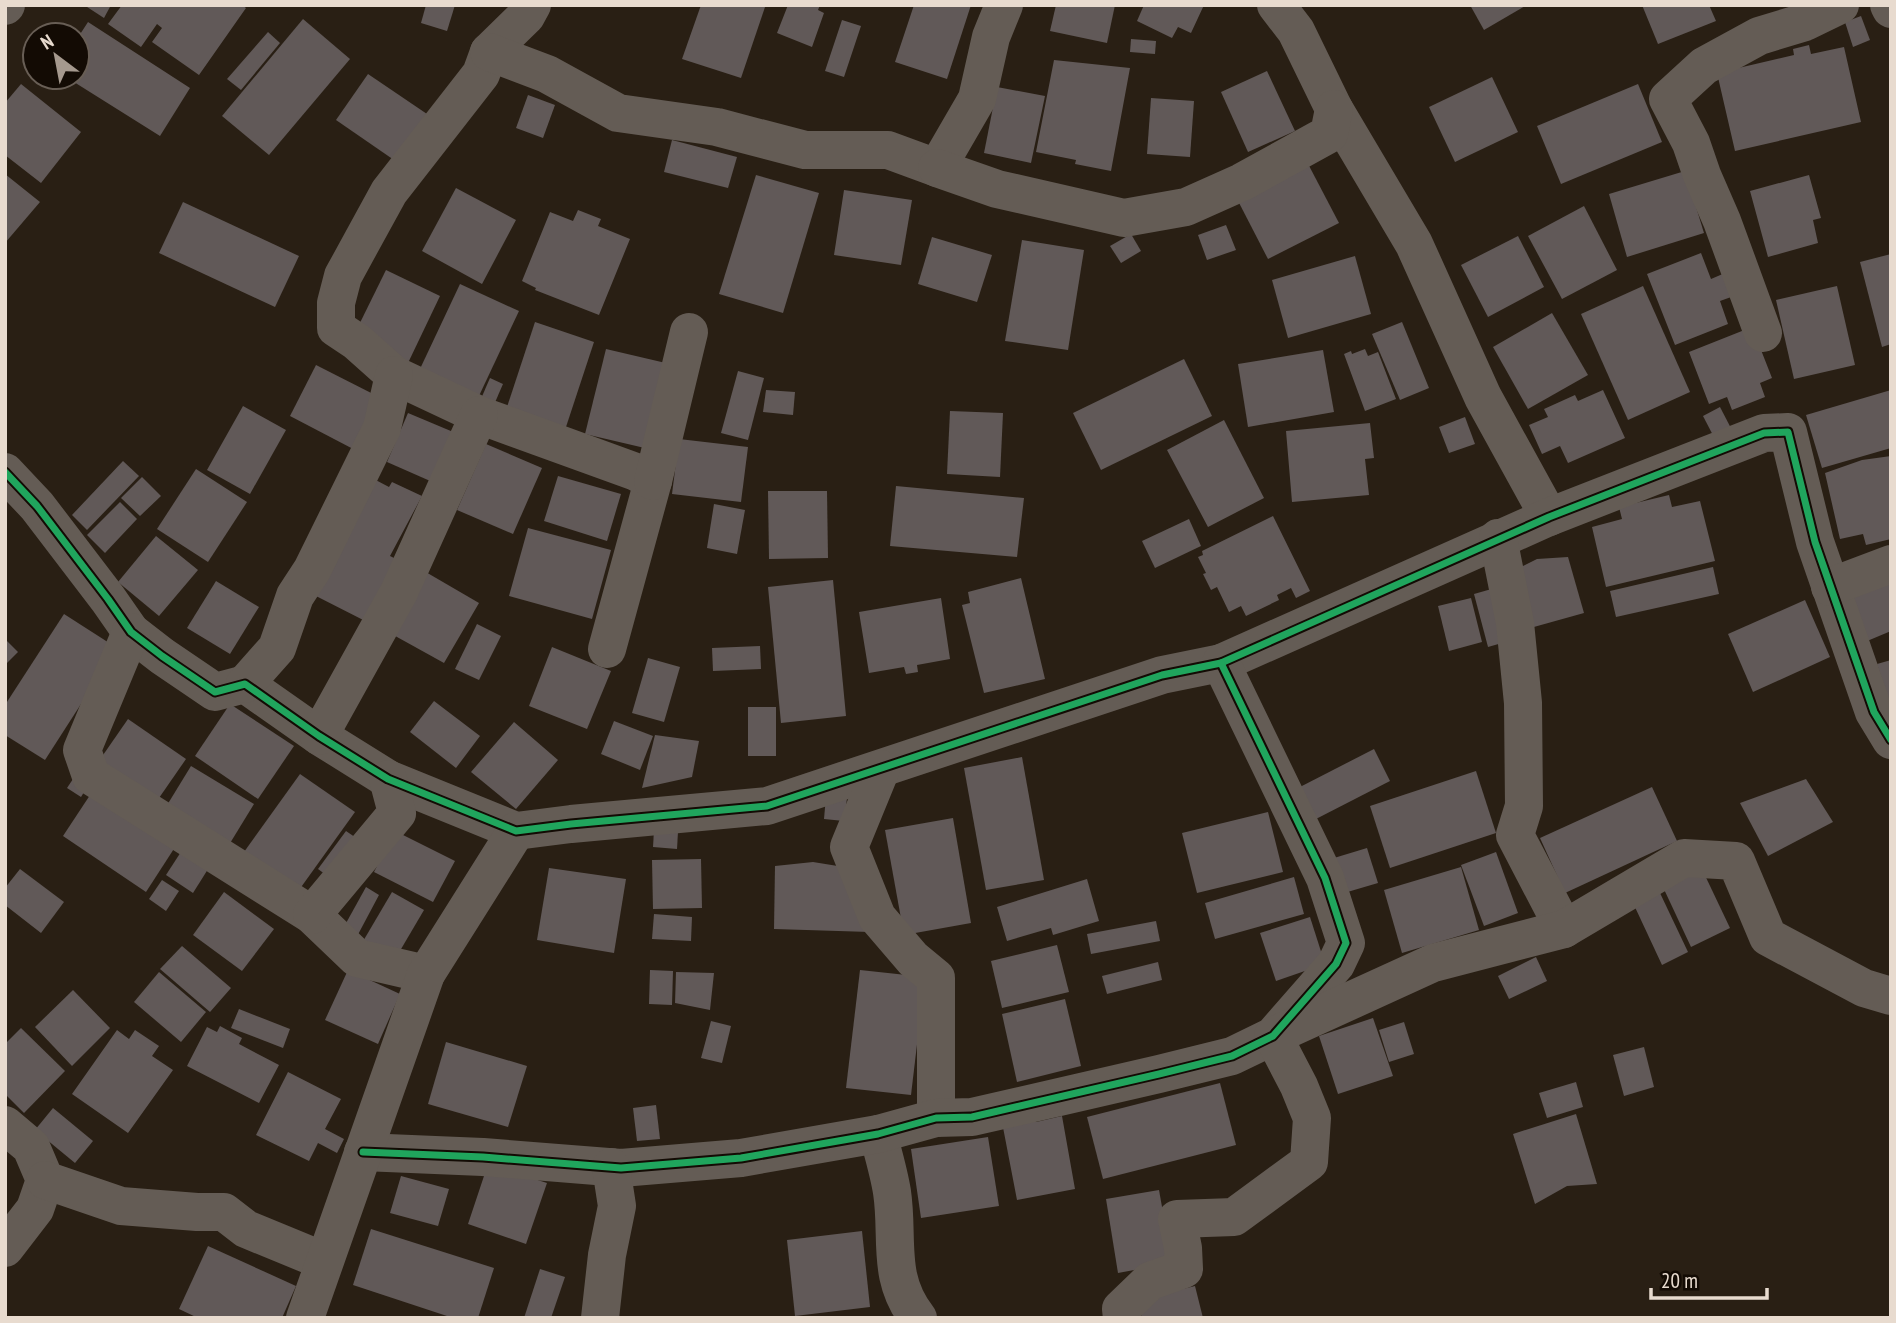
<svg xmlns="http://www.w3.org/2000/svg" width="1896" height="1323" font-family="'PT Sans Narrow',sans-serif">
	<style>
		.building { fill: #615958 }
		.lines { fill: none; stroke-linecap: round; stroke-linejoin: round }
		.minor { stroke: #645c55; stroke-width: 38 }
		.cycleway-casing { stroke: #130b04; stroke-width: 11 }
		.cycleway { stroke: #20a55d; stroke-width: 7 }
	</style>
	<rect width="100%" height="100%" fill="#291f14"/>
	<g class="building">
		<path d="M84 5H111L104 18Z"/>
		<path d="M122 5H242L246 8 199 75 152 42 162 28 157 24 141 47 108 24Z"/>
		<path d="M426 5H455L447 31 421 23Z"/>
		<path d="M701 5H758L765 7 741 78 682 59Z"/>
		<path d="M788 5H820L818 10 824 13 812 47 777 33Z"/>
		<path d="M914 5H971L947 79 895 62Z"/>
		<path d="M1056 5H1115L1107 43 1050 31Z"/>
		<path d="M1144 5H1204L1191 33 1178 27 1172 38 1137 21Z"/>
		<path d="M1470 5H1527L1484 30Z"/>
		<path d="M1642 5H1709L1716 21 1658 44Z"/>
		<path d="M1861 16 1870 40 1853 47 1845 22Z"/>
		<path d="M303 19 350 59 269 155 222 116Z"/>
		<path d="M842 20 861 26 844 77 825 71Z"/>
		<path d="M88 22 190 88 160 136 66 77H77V39Z"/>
		<path d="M268 32 280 43 241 90 227 79Z"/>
		<path d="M1131 39 1156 41 1155 54 1130 52Z"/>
		<path d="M1809 45 1811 54 1844 47 1861 122 1735 151 1717 73 1794 55 1793 49Z"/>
		<path d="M1054 60 1130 68 1111 171 1075 164 1076 160 1036 152Z"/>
		<path d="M1267 71 1295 131 1248 152 1221 92Z"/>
		<path d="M368 74 427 114 394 160 336 120Z"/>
		<path d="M1492 77 1518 132 1455 162 1429 107Z"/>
		<path d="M21 84 81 132 41 183 5 155V103Z"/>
		<path d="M1638 84 1662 142 1561 184 1537 126Z"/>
		<path d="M997 87 1045 96 1031 163 984 153Z"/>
		<path d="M528 95 555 105 543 138 516 128Z"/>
		<path d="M1151 98 1194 101 1190 157 1147 154Z"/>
		<path d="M672 140 737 157 728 188 664 172Z"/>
		<path d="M1306 160 1339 223 1268 259 1236 197Z"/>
		<path d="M1685 171 1704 233 1627 257 1609 194Z"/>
		<path d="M5 174 40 202 5 243Z"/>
		<path d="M756 175 819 193 783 313 719 294Z"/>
		<path d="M1809 175 1821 218 1813 220 1818 243 1768 257 1750 191Z"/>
		<path d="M456 188 516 220 482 284 422 251Z"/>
		<path d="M844 190 912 200 901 265 834 255Z"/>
		<path d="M183 202 299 256 275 307 159 253Z"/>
		<path d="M1584 206 1617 270 1562 299 1528 236Z"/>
		<path d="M578 210 601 219 598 226 630 239 599 315 535 290 536 288 522 281 550 212 573 221Z"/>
		<path d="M1226 225 1236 250 1207 260 1198 235Z"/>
		<path d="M1131 234 1141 251 1121 263 1110 246Z"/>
		<path d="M1518 236 1544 287 1488 317 1461 265Z"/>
		<path d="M932 237 992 255 977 302 918 284Z"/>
		<path d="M1022 240 1084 250 1068 350 1005 341Z"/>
		<path d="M1701 253 1711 279 1725 273 1734 296 1720 301 1728 324 1675 345 1647 274Z"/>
		<path d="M1891 254V344L1882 347 1860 262Z"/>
		<path d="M1355 256 1371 314 1288 338 1272 280Z"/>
		<path d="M386 270 440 296 408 363 353 337Z"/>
		<path d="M460 284 519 311 478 398 419 371Z"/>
		<path d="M1643 286 1690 392 1628 420 1581 314Z"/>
		<path d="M1837 286 1855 365 1794 379 1776 300Z"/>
		<path d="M1552 313 1588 375 1528 409 1493 347Z"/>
		<path d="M535 322 594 342 565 430 506 410Z"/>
		<path d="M1402 322 1429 388 1400 400 1372 334Z"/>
		<path d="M1752 327 1772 378 1760 383 1765 397 1732 410 1727 397 1709 404 1689 352Z"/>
		<path d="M606 349 670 364 649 449 585 434Z"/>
		<path d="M1365 349 1368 356 1378 352 1396 399 1365 411 1344 354 1351 351 1352 354Z"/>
		<path d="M1323 350 1334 412 1248 427 1238 364Z"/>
		<path d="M1184 359 1212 416 1101 470 1073 413Z"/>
		<path d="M316 365 383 399 357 451 290 416Z"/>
		<path d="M738 371 764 378 748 440 721 433Z"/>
		<path d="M490 378 503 384 493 407 480 401Z"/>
		<path d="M766 390 795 392 793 415 763 412Z"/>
		<path d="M1603 390 1625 438 1568 463 1560 446 1542 454 1529 425 1548 417 1544 409 1575 395 1578 401Z"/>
		<path d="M1891 390V448L1822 468 1806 415Z"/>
		<path d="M243 406 286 430 250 494 207 470Z"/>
		<path d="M1720 407 1734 434 1717 443 1703 416Z"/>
		<path d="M950 411 1003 413 1000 477 947 474Z"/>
		<path d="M408 413 458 434 437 484 387 462Z"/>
		<path d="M1465 417 1475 444 1449 453 1439 427Z"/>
		<path d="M1224 420 1264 498 1208 527 1167 450Z"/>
		<path d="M1370 423 1374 458 1365 459 1369 495 1292 502 1286 431Z"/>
		<path d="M679 439 748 447 741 502 672 494Z"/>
		<path d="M486 444 542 468 513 534 457 510Z"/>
		<path d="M1891 456V539L1866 545 1863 534 1840 539 1825 473 1862 460Z"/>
		<path d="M123 461 139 476 87 530 72 515Z"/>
		<path d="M196 469 247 502 208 562 157 529Z"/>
		<path d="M558 476 621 494 607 541 544 521Z"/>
		<path d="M142 477 161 496 140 516 121 498Z"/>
		<path d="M370 477 389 487 392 482 422 496 390 556 406 564 373 625 316 596Z"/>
		<path d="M896 486 1024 498 1017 557 890 546Z"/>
		<path d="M768 491H827L828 558 769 559Z"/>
		<path d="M1669 495 1672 507 1700 501 1715 561 1606 587 1592 527 1622 519 1619 507Z"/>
		<path d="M120 502 137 519 105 553 87 535Z"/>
		<path d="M714 504 745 510 737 554 707 548Z"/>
		<path d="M1273 516 1310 591 1296 598 1291 588 1277 595 1279 600 1246 616 1241 606 1229 612 1217 587 1211 590 1203 574 1206 573 1198 557 1203 555 1202 551Z"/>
		<path d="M1189 519 1201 546 1155 568 1142 541Z"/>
		<path d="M528 528 611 550 592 619 509 596Z"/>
		<path d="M156 536 198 570 159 616 118 582Z"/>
		<path d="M1568 557 1584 613 1523 630 1507 574 1537 559Z"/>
		<path d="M1713 567 1719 594 1616 617 1610 591Z"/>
		<path d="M424 571 479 603 444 663 388 632Z"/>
		<path d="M1891 571V631L1860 644 1839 592Z"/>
		<path d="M1021 578 1045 679 984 693 962 605 970 603 968 592Z"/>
		<path d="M833 580 846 716 781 723 768 587Z"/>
		<path d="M216 581 259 607 230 654 187 628Z"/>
		<path d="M1495 588 1509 641 1488 647 1474 594Z"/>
		<path d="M941 598 950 659 917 665 918 672 906 674 904 667 869 673 859 612Z"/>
		<path d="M1471 598 1482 642 1449 651 1438 606Z"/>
		<path d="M1805 600 1830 657 1753 692 1728 634Z"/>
		<path d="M64 614 117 648 45 760 5 735V705Z"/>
		<path d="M477 624 501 636 479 680 455 669Z"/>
		<path d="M5 639 18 652 5 665Z"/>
		<path d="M760 646 761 669 713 671 712 648Z"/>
		<path d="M552 647 611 671 587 729 529 706Z"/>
		<path d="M648 658 680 667 664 722 632 713Z"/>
		<path d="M1891 660V707L1877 664Z"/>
		<path d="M434 701 480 736 456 768 410 732Z"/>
		<path d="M230 704 294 746 258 799 195 756Z"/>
		<rect x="748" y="707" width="28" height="49"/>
		<path d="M128 719 186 759 150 811 92 771Z"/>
		<path d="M614 721 653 736 640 770 601 754Z"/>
		<path d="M514 722 558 760 516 809 471 772Z"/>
		<path d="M655 735 699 741 692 777 642 788Z"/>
		<path d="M1374 749 1390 781 1314 820 1298 788Z"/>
		<path d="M1022 757 1044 880 986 890 964 768Z"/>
		<path d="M191 766 254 804 224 853 161 815Z"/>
		<path d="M79 770 92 779 81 797 67 788Z"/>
		<path d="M1476 771 1496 833 1390 868 1370 806Z"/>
		<path d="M300 774 355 812 294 897 239 859Z"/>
		<path d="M1806 779 1833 822 1768 856 1740 803Z"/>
		<path d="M96 786 179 841 146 892 63 836Z"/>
		<path d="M1652 787 1677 841 1565 893 1540 838Z"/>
		<path d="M826 796 847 798 844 821 824 819Z"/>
		<path d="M1268 812 1283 872 1197 893 1182 833Z"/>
		<path d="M953 818 971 923 904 935 885 830Z"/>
		<path d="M654 830 678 832 677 849 653 847Z"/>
		<path d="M346 831 365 844 337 883 318 869Z"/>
		<path d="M395 831 455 861 433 902 374 872Z"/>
		<path d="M188 841 215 858 193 893 166 875Z"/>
		<path d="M1367 848 1378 883 1344 893 1334 858Z"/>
		<path d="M1496 852 1518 913 1484 926 1461 865Z"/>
		<path d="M701 859 702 908 653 909 652 860Z"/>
		<path d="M813 862 850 868 870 932 774 929 775 866Z"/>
		<path d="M1461 867 1479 930 1402 953 1384 890Z"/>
		<path d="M1701 867 1730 928 1691 947 1662 885Z"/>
		<path d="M549 868 626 879 614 953 537 940Z"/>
		<path d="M20 869 64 902 41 933 5 905V888Z"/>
		<path d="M1294 877 1304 914 1215 939 1205 903Z"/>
		<path d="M1087 879 1099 921 1053 935 1051 928 1007 941 997 907Z"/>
		<path d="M162 880 179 891 166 911 149 899Z"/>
		<path d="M366 887 379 895 354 942 340 934Z"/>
		<path d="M224 892 274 929 242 971 193 935Z"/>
		<path d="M392 892 424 910 394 961 362 943Z"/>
		<path d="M1660 893 1688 952 1662 965 1634 905Z"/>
		<path d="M654 914 692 917 691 941 652 939Z"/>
		<path d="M1310 917 1325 964 1276 981 1260 933Z"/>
		<path d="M1156 921 1160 941 1091 954 1087 934Z"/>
		<path d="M1057 945 1069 992 1002 1008 991 961Z"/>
		<path d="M182 946 231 988 210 1012 160 969Z"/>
		<path d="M1536 957 1547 981 1509 999 1498 976Z"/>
		<path d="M1158 962 1162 980 1107 994 1102 976Z"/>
		<path d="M348 970 400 994 378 1044 325 1020Z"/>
		<path d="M650 970 673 971 672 1005 649 1004Z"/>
		<path d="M860 970 925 977 911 1095 846 1088Z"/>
		<path d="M159 972 206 1012 181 1042 134 1002Z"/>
		<path d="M676 972 714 973 710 1010 675 1003Z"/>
		<path d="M73 990 110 1028 72 1066 35 1027Z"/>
		<path d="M1065 999 1081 1066 1017 1082 1002 1014Z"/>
		<path d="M239 1009 290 1029 283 1048 231 1028Z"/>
		<path d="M1373 1018 1393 1076 1338 1094 1319 1036Z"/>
		<path d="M711 1021 731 1026 722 1063 701 1058Z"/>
		<path d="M1404 1022 1414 1054 1389 1062 1379 1030Z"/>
		<path d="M220 1026 242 1038 239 1044 279 1065 259 1103 187 1066 207 1027 217 1032Z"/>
		<path d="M21 1028 65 1071 24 1113 5 1094V1044Z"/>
		<path d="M117 1030 129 1039 135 1030 159 1046 152 1056 173 1070 128 1133 72 1094Z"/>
		<path d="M446 1042 527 1066 508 1127 428 1104Z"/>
		<path d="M1644 1047 1654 1087 1624 1096 1613 1055Z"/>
		<path d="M288 1072 341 1099 325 1129 344 1139 337 1153 318 1143 309 1161 256 1135Z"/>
		<path d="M1576 1082 1583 1107 1547 1118 1539 1093Z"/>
		<path d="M1220 1083 1236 1145 1103 1179 1087 1117Z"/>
		<path d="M656 1105 660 1139 637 1141 633 1108Z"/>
		<path d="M53 1108 93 1141 75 1163 35 1130Z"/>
		<path d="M1576 1114 1597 1184 1567 1186 1535 1204 1513 1134Z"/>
		<path d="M1062 1116 1075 1189 1017 1200 1001 1117 1036 1122Z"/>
		<path d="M988 1137 999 1206 921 1218 911 1149Z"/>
		<path d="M488 1164 547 1183 526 1244 468 1224Z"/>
		<path d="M401 1176 449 1189 438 1226 390 1213Z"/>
		<path d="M1159 1190 1172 1263 1118 1273 1106 1199Z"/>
		<path d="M371 1229 494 1268 478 1318H453L353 1285Z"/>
		<path d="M862 1231 870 1307 795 1316 787 1240Z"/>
		<path d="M208 1246 296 1286 282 1318H198L179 1309Z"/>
		<path d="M540 1269 565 1277 551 1318H524Z"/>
		<path d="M1195 1286 1203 1318H1142L1138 1300Z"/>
	</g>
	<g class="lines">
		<g class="minor">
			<path d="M532 5 526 16 489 52 481 74 389 192 343 276 336 303V328L357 342 394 375 479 415 636 472 653 481 607 649"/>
			<path d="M1276 5 1296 31 1334 109 1414 244 1483 397 1549 517"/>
			<path d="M1889 5 1891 9"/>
			<path d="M5 6 6 5"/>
			<path d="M489 52 547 74 618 113 717 127 805 150H888L937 168 977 99 991 37 1004 5"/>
			<path d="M937 168 997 189 1124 218 1186 207 1242 182 1329 134 1334 109"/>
			<path d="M1763 333 1722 221 1702 175 1691 143 1668 99 1704 66 1759 36 1805 22 1840 5"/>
			<path d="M5 472 37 506 108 599 131 632 162 656 215 692 245 684 319 736 388 779 516 831 571 824 767 806 1162 675 1221 663 1549 517 1764 433 1788 432 1815 542 1874 712 1891 740"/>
			<path d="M653 481 689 332"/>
			<path d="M1498 538 1515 623 1523 703 1524 806 1515 835 1564 929"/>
			<path d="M1830 587 1891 564"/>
			<path d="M131 632 82 750 91 776 312 915 357 958 426 974"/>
			<path d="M245 684 277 648 295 596 312 570 382 428 394 375"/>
			<path d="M319 736 399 592 479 415"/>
			<path d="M881 769 849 847 877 917 913 959 936 978V1118"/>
			<path d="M312 915 397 813 388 779"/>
			<path d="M5 1125 31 1147 45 1180 35 1209 5 1248"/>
			<path d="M878 1134C883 1153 889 1173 892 1192 899 1238 886 1278 918 1318"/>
			<path d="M363 1152 483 1157 621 1168 741 1158 878 1134 936 1118 972 1117 1159 1074 1232 1056 1273 1036 1336 964 1346 943 1325 878 1221 663"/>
			<path d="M45 1180 121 1206 197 1212H224L246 1229 324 1261"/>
			<path d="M305 1318 426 974 516 831"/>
			<path d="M600 1318 607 1255 617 1206 611 1167"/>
			<path d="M1122 1318 1121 1309 1150 1281 1184 1269 1183 1248 1177 1219 1234 1217 1309 1162 1312 1118 1299 1086 1273 1036 1433 963 1564 929 1684 858 1736 861 1768 937 1864 988 1891 996"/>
		</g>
		<g class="cycleway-casing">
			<g id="cycleway">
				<path d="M5 472 37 506 108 599 131 632 162 656 215 692 245 684 319 736 388 779 516 831 571 824 767 806 1162 675 1221 663 1549 517 1764 433 1788 432 1815 542 1874 712 1891 740"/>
				<path d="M363 1152 483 1157 621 1168 741 1158 878 1134 936 1118 972 1117 1159 1074 1232 1056 1273 1036 1336 964 1346 943 1325 878 1221 663"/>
			</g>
		</g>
		<use href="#cycleway" class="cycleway"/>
	</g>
	<rect width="1896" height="1323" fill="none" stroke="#e8dbcf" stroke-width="14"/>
	<g transform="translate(56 56) rotate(328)"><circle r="33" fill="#130b04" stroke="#685e55" stroke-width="2"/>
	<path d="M0-5L12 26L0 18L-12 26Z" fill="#a5998e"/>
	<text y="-10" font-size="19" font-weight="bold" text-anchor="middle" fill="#e8dbcf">N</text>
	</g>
	<path d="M1651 1288v10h116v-10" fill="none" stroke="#e8dbcf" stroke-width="3.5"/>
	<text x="1661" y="1288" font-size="21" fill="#e8dbcf" stroke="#130b04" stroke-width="5" paint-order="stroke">20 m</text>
</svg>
